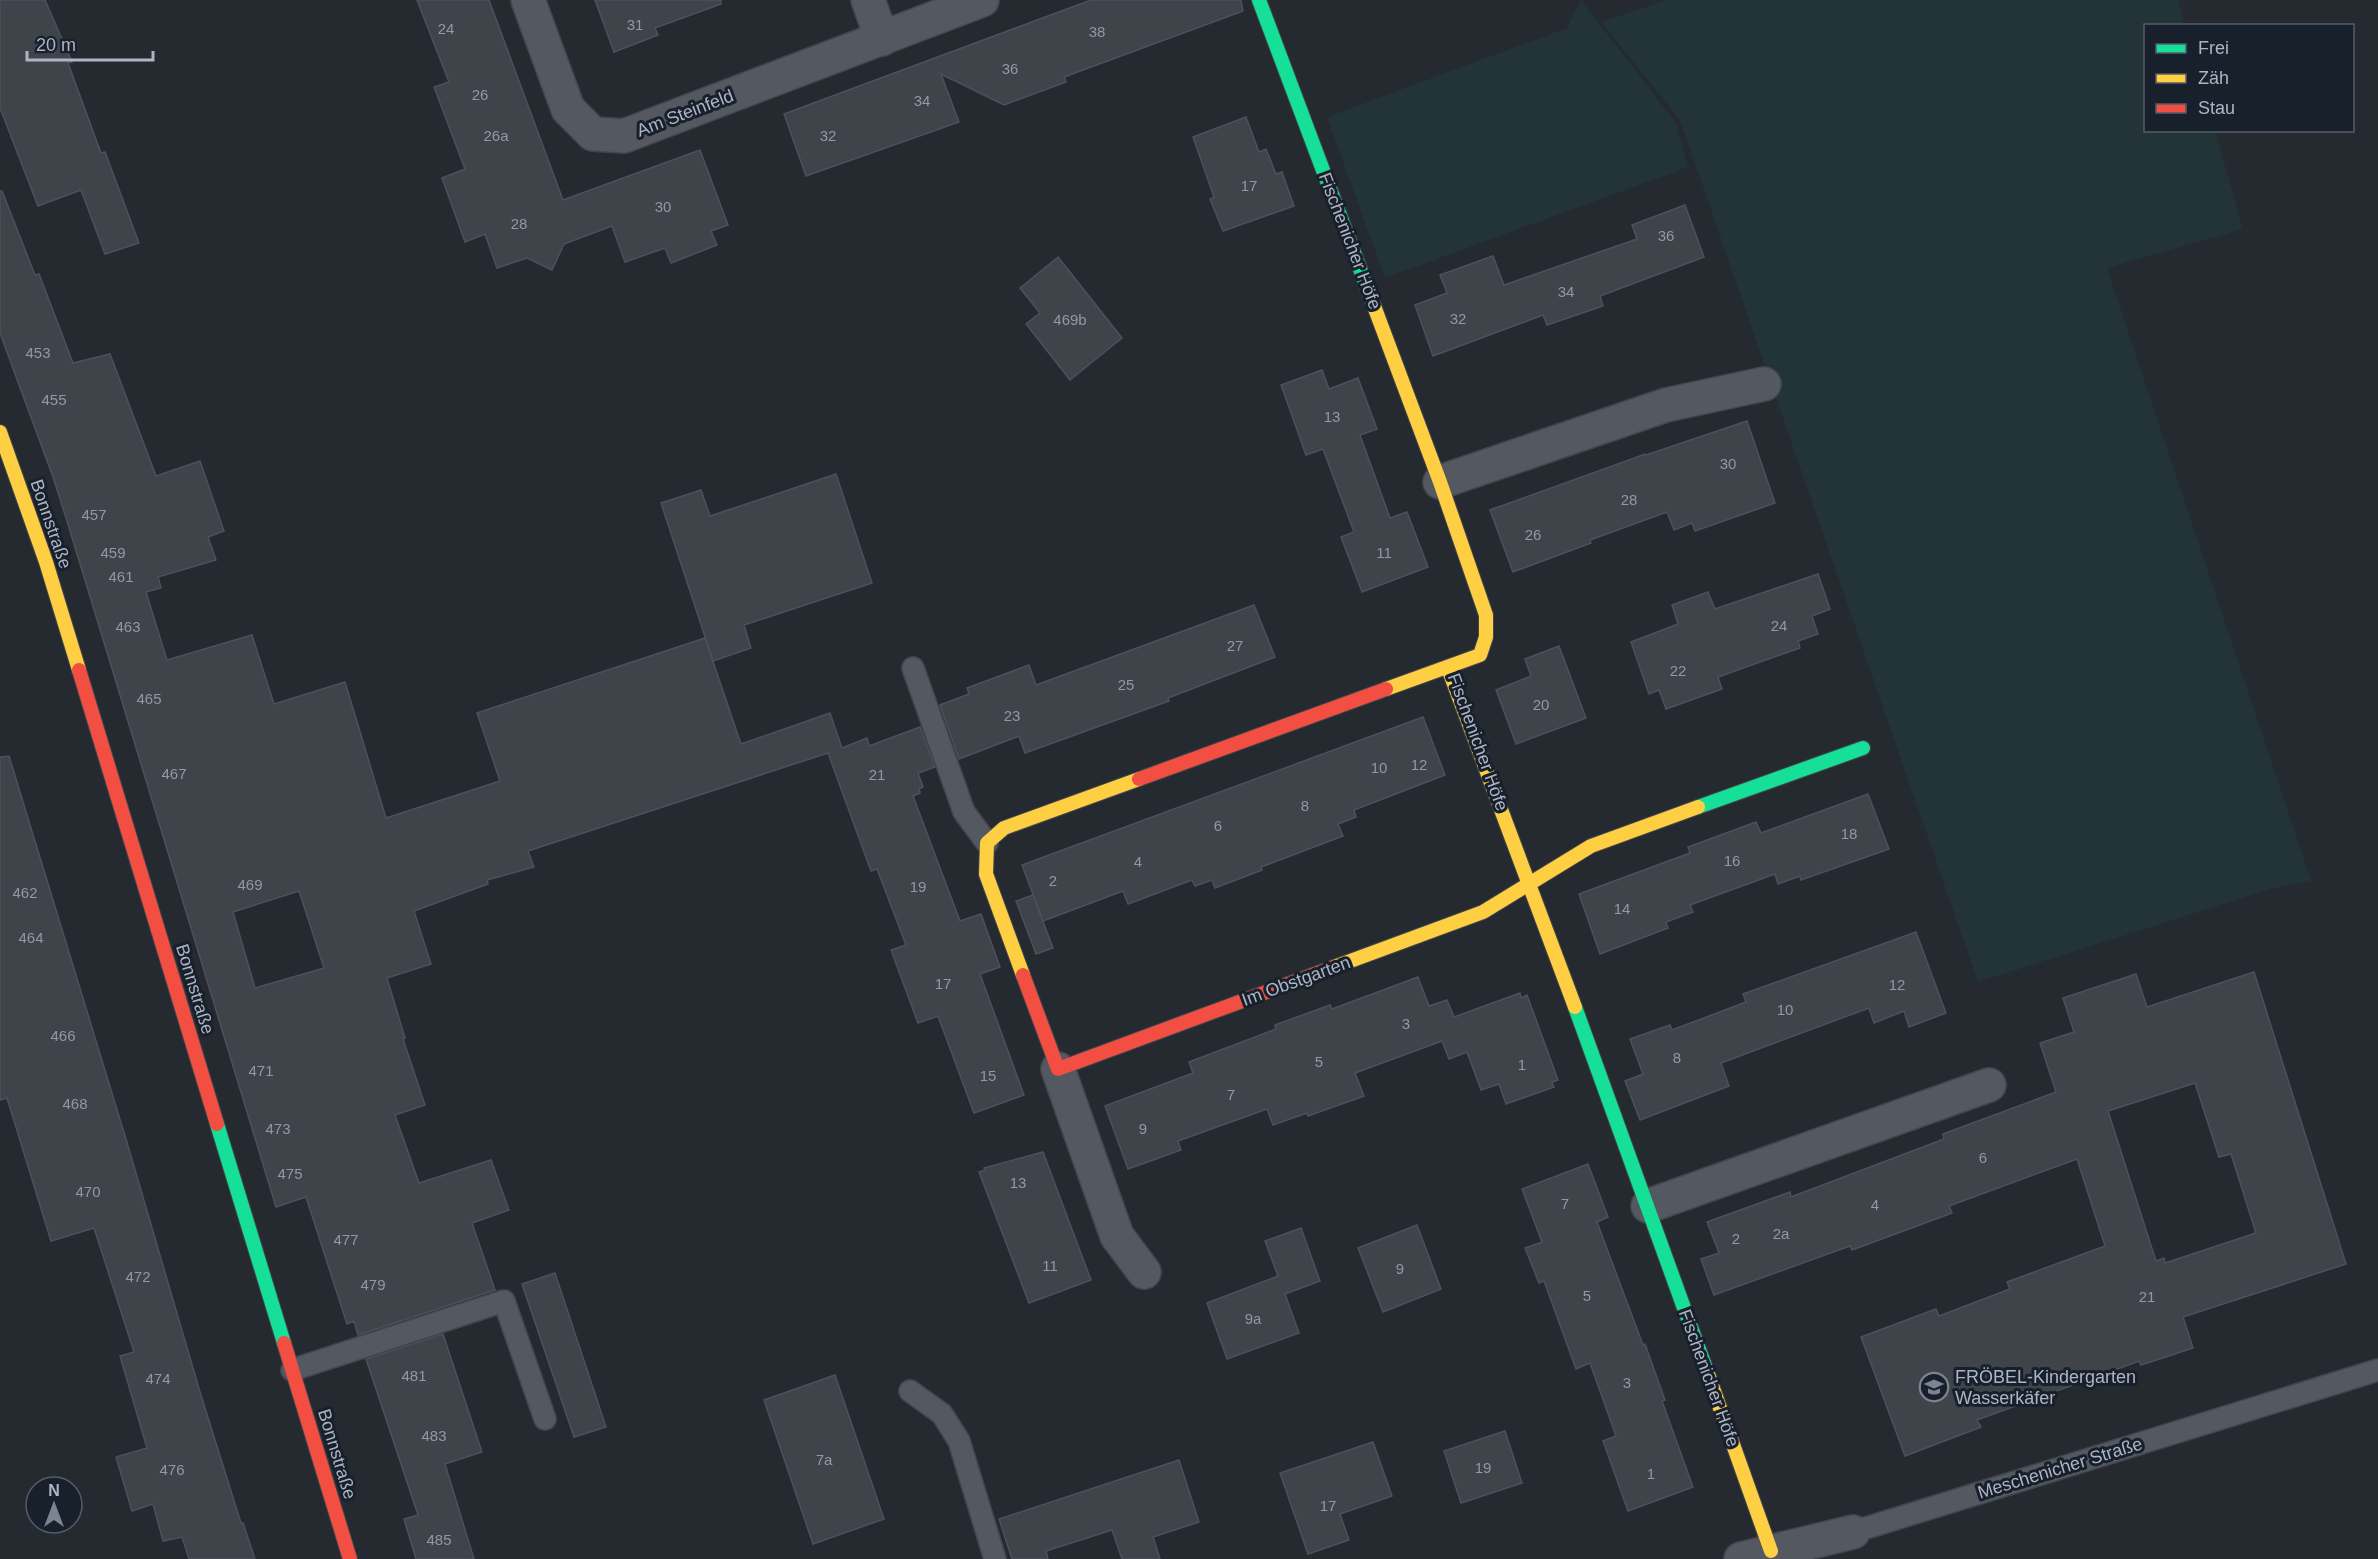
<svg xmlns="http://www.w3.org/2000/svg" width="2378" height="1559" font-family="Helvetica,sans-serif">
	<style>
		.green { fill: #223437 }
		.building { fill: #3f434a; stroke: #4c515a; stroke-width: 1.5; fill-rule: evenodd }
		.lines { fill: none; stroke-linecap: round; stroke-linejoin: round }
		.lane-casing { stroke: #42464c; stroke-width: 24 }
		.street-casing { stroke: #42464c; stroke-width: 36 }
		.fast-casing { stroke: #42464c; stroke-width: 16 }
		.slow-casing { stroke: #42464c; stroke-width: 16 }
		.jam-casing { stroke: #42464c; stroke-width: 16 }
		.lane { stroke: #545860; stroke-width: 21 }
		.street { stroke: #545860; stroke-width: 33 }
		.fast { stroke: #16e098; stroke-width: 14 }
		.slow { stroke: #ffcf43; stroke-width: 14 }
		.jam { stroke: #f24e42; stroke-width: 14 }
		.labels { text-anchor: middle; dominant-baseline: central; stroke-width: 6; stroke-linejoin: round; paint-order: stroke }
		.number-label { font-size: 15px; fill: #9298a6 }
		.street-label { font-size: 18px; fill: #adb5c5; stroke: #18202c }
		.poi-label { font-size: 18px; fill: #adb5c5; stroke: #18202c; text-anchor: start }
	</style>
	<rect width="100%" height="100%" fill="#252a31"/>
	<g class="green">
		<path d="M1581 0 1676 123 1688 167 1385 278 1327 117 1567 28Z"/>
		<path d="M1667 0H2178L2185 25 2146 26V130L2215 131 2243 229 2107 268 2311 881 2270 889 1978 982 1680 120 1601 22Z"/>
	</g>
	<g class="building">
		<path d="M0 0H45L72 62 68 63 101 153 105 152 139 243 105 254 81 190 38 206 0 108Z"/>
		<path d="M417 0H489L563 200 700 150 728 225 711 231 717 245 671 263 665 248 625 262 612 226 564 244 552 270 527 258 497 268 485 234 465 242 442 178 465 169 434 87 449 82Z"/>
		<path d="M595 0H721V4L655 28 658 35 614 52Z"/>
		<path d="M1091 0H1241L1243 11 1064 77 1066 82 1004 105 941 74 959 122 806 176 784 114Z"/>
		<path d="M1246 117 1259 152 1266 149 1276 174 1282 172 1294 206 1223 231 1210 199 1214 197 1193 137Z"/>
		<path d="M0 191H2L35 275 39 274 73 363 110 354 156 476 200 461 224 531 208 537 216 560 158 577 161 588 146 592 167 660 252 635 274 704 345 682 386 818 500 781 477 713 705 638 741 744 830 713 842 748 867 738 869 746 920 727 935 767 918 773 923 787 919 789 920 793 913 796 960 921 981 914 1000 967 980 974 1024 1095 974 1113 938 1016 918 1023 891 950 906 945 877 869 871 871 828 753 528 851 534 867 487 880 488 884 414 911 431 964 387 978 405 1038 403 1039 425 1105 395 1115 419 1183 491 1160 509 1210 472 1223 495 1290 358 1335 354 1321 347 1324 306 1197 276 1207 67 521 53 477 0 333ZM299 891 324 968 255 988 233 912Z"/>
		<path d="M1685 205 1704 257 1600 296 1603 306 1547 325 1543 315 1433 356 1415 305 1447 293 1440 275 1493 256 1504 285 1637 239 1632 225Z"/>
		<path d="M1058 257 1122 338 1070 380 1026 324 1040 313 1020 288Z"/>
		<path d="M1322 370 1329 389 1358 378 1377 429 1360 435 1390 518 1407 512 1428 567 1362 592 1341 537 1354 532 1323 449 1306 455 1281 385Z"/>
		<path d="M1747 421 1775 503 1695 531 1692 523 1674 530 1667 512 1590 540 1591 543 1513 572 1490 510 1645 454 1646 455Z"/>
		<path d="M836 474 872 583 744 625 751 648 713 661 661 503 701 490 710 516Z"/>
		<path d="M1818 574 1830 609 1812 616 1818 634 1798 641 1800 648 1718 677 1722 689 1666 709 1659 690 1649 694 1631 642 1678 624 1672 605 1708 592 1715 609Z"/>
		<path d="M1254 605 1275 657 1168 698 1169 701 1025 753 1019 736 959 759 940 705 969 694 967 688 1029 665 1036 685Z"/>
		<path d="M1559 646 1586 718 1516 744 1496 690 1531 676 1525 659Z"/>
		<path d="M1423 717 1445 775 1354 810 1356 817 1338 824 1343 836 1261 867 1262 870 1215 888 1212 880 1195 886 1192 880 1128 904 1123 891 1043 921 1022 865Z"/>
		<path d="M9 756 126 1139 200 1392 241 1523H243L255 1559H189L182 1537 163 1541 153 1504 132 1511 116 1457 147 1448 120 1356 134 1352 94 1228 51 1241 7 1098 0 1100V757Z"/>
		<path d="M1868 794 1889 849 1801 880 1800 876 1778 884 1775 874 1690 905 1693 912 1666 922 1668 928 1600 954 1579 894 1690 853 1688 847 1756 822 1761 833Z"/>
		<path d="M1033 895 1053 948 1036 954 1016 901Z"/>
		<path d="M1916 932 1946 1013 1909 1027 1904 1011 1874 1023 1869 1008 1721 1063 1729 1086 1640 1120 1625 1081 1643 1074 1630 1039 1670 1025 1672 1030 1746 1002 1743 994Z"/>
		<path d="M2254 972 2346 1264 2183 1317 2193 1348 2141 1365 2139 1361 1977 1420 1981 1427 1905 1456 1861 1337 1936 1309 1939 1316 2010 1289 2007 1282 2105 1246 2077 1159 1949 1206 1952 1213 1852 1250 1850 1246 1714 1295 1701 1259 1719 1253 1707 1222 1790 1192 1791 1197 1944 1139 1943 1134 2056 1092 2040 1043 2074 1032 2063 998 2136 974 2147 1007ZM2195 1083 2219 1157 2231 1154 2256 1233 2165 1263 2164 1258 2156 1261 2108 1111Z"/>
		<path d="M1418 977 1429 1006 1447 1000 1454 1017 1520 993 1521 998 1527 995 1558 1080 1552 1082 1554 1087 1506 1104 1499 1084 1481 1090 1467 1052 1449 1059 1442 1041 1355 1073 1364 1096 1308 1116 1307 1113 1273 1125 1267 1109 1178 1141 1181 1150 1128 1169 1105 1106 1193 1073 1189 1062 1276 1029 1275 1025 1330 1005 1332 1009Z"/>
		<path d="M1043 1152 1091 1280 1029 1303 979 1172 985 1170 984 1168Z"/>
		<path d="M1588 1164 1608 1217 1597 1222 1643 1345 1645 1344 1665 1400 1662 1401 1693 1487 1628 1511 1603 1441 1616 1436 1590 1363 1576 1369 1544 1281 1539 1283 1525 1248 1542 1242 1522 1189Z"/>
		<path d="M1417 1225 1441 1289 1383 1312 1358 1248Z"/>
		<path d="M1301 1228 1320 1281 1285 1294 1299 1333 1227 1359 1207 1303 1278 1276 1265 1241Z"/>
		<path d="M555 1273 606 1427 574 1437 522 1284Z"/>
		<path d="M443 1334 482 1452 445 1464 474 1559H416L404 1519 418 1515 366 1359Z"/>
		<path d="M835 1375 884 1519 813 1544 764 1400Z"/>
		<path d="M1505 1431 1522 1483 1461 1503 1444 1451Z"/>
		<path d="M1373 1442 1392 1496 1340 1514 1349 1540 1308 1554 1280 1473Z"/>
		<path d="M1179 1460 1199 1522 1153 1537 1160 1559H1122L1112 1530 1046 1551 1048 1559H1012L999 1519Z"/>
	</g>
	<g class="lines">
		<g class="lane-casing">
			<g id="lane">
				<path d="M913 668 964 812 987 843"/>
				<path d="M292 1370 504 1301 545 1419"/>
				<path d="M910 1391 942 1414 959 1441 995 1559"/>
				<path d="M1853 1532 2378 1370"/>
			</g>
		</g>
		<g class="street-casing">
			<g id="street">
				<path d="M528 0 568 109 593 134 624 136 982 0"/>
				<path d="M868 0 882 39"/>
				<path d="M1440 482 1666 405 1764 384"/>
				<path d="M1058 1069 1117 1236 1144 1272"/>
				<path d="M1648 1206 1989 1085"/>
				<path d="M1741 1559 1853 1532"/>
			</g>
		</g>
		<g class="fast-casing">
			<g id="fast">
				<path d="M1259 0 1374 306"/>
				<path d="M1698 807 1863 748"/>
				<path d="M1575 1007 1709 1377"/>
				<path d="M217 1124 284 1343"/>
			</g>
		</g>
		<g class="slow-casing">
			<g id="slow">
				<path d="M1374 306 1440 482 1486 615V637L1480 655 1386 689"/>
				<path d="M0 432 46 562 79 670"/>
				<path d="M1448 668 1575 1007"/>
				<path d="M1334 967 1483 912 1591 846 1698 807"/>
				<path d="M1023 975 986 874 987 843 1004 828 1139 779"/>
				<path d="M1709 1377 1771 1551"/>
			</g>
		</g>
		<g class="jam-casing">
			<g id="jam">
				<path d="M79 670 217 1124"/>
				<path d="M1139 779 1386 689"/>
				<path d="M1023 975 1058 1069 1334 967"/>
				<path d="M284 1343 350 1559"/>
			</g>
		</g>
		<use href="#lane" class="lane"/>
		<use href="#street" class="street"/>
		<use href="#fast" class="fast"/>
		<use href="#slow" class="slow"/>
		<use href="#jam" class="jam"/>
	</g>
	<defs>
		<g id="school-ring" transform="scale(1.5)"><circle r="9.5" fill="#18202c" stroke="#7d8491" stroke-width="1.5"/><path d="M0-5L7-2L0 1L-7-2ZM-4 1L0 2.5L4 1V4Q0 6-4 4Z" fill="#7d8491"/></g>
	</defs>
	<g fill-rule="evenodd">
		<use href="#school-ring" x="1934" y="1387"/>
	</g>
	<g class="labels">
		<g class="number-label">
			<text x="635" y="24">31</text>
			<text x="446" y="28">24</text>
			<text x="1097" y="31">38</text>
			<text x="1010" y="68">36</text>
			<text x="480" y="94">26</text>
			<text x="922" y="100">34</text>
			<text x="496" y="135">26a</text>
			<text x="828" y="135">32</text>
			<text x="1249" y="185">17</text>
			<text x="663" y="206">30</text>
			<text x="519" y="223">28</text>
			<text x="1666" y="235">36</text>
			<text x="1566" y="291">34</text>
			<text x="1458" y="318">32</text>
			<text x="1070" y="319">469b</text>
			<text x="38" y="352">453</text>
			<text x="54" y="399">455</text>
			<text x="1332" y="416">13</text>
			<text x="1728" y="463">30</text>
			<text x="1629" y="499">28</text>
			<text x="94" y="514">457</text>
			<text x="1533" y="534">26</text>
			<text x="113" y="552">459</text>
			<text x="1384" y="552">11</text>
			<text x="121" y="576">461</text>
			<text x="1779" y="625">24</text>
			<text x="128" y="626">463</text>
			<text x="1235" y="645">27</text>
			<text x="1678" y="670">22</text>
			<text x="1126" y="684">25</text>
			<text x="149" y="698">465</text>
			<text x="1541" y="704">20</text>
			<text x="1012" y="715">23</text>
			<text x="1419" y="764">12</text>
			<text x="1379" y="767">10</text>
			<text x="174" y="773">467</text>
			<text x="877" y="774">21</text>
			<text x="1305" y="805">8</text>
			<text x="1218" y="825">6</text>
			<text x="1849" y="833">18</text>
			<text x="1732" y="860">16</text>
			<text x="1138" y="861">4</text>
			<text x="1053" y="880">2</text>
			<text x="250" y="884">469</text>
			<text x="918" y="886">19</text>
			<text x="25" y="892">462</text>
			<text x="1622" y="908">14</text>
			<text x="31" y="937">464</text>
			<text x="943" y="983">17</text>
			<text x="1897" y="984">12</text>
			<text x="1785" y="1009">10</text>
			<text x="1406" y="1023">3</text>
			<text x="63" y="1035">466</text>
			<text x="1677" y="1057">8</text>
			<text x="1319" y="1061">5</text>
			<text x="1522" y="1064">1</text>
			<text x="261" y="1070">471</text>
			<text x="988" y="1075">15</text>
			<text x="1231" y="1094">7</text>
			<text x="75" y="1103">468</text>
			<text x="278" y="1128">473</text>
			<text x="1143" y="1128">9</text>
			<text x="1983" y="1157">6</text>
			<text x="290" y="1173">475</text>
			<text x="1018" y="1182">13</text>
			<text x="88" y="1191">470</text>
			<text x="1565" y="1203">7</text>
			<text x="1875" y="1204">4</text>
			<text x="1781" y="1233">2a</text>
			<text x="1736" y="1238">2</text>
			<text x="346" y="1239">477</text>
			<text x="1050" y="1265">11</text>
			<text x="1400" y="1268">9</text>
			<text x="138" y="1276">472</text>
			<text x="373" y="1284">479</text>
			<text x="1587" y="1295">5</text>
			<text x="2147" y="1296">21</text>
			<text x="1253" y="1318">9a</text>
			<text x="414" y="1375">481</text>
			<text x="158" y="1378">474</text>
			<text x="1627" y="1382">3</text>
			<text x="434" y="1435">483</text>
			<text x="824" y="1459">7a</text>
			<text x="1483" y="1467">19</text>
			<text x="172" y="1469">476</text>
			<text x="1651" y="1473">1</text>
			<text x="1328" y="1505">17</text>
			<text x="439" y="1539">485</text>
		</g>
		<g class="street-label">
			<text transform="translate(685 113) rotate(-21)">Am Steinfeld</text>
			<text transform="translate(1350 241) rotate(69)">Fischenicher Höfe</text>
			<text transform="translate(51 524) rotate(71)">Bonnstraße</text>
			<text transform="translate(1478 742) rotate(70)">Fischenicher Höfe</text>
			<text transform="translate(1296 981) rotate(-20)">Im Obstgarten</text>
			<text transform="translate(195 989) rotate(73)">Bonnstraße</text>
			<text transform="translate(1709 1378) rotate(70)">Fischenicher Höfe</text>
			<text transform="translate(337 1454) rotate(73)">Bonnstraße</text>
			<text transform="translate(2060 1468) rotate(-17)">Meschenicher Straße</text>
		</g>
		<g class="poi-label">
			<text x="1955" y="1377">FRÖBEL-Kindergarten<tspan x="1955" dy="21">Wasserkäfer</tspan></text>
		</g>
	</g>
	<rect x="2144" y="24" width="210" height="108" fill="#18202c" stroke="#545c69" stroke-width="1.5"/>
	<rect x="2156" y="44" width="30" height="9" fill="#16e098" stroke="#545c69" stroke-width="1.5"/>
	<text x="2198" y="54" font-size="18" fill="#adb5c5">Frei</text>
	<rect x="2156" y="74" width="30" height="9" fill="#ffcf43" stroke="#545c69" stroke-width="1.5"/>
	<text x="2198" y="84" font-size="18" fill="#adb5c5">Zäh</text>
	<rect x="2156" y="104" width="30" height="9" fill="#f24e42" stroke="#545c69" stroke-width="1.5"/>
	<text x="2198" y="114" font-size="18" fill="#adb5c5">Stau</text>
	<g transform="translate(54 1505)"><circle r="28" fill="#18202c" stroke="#545c69" stroke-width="1.5"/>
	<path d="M0-4.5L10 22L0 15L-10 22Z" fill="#7d8491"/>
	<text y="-9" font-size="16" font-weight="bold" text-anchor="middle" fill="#adb5c5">N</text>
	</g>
	<path d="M27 51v9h126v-9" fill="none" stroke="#adb5c5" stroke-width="3"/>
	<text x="36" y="51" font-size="18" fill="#adb5c5" stroke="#18202c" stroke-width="4.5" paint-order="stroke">20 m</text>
</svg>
